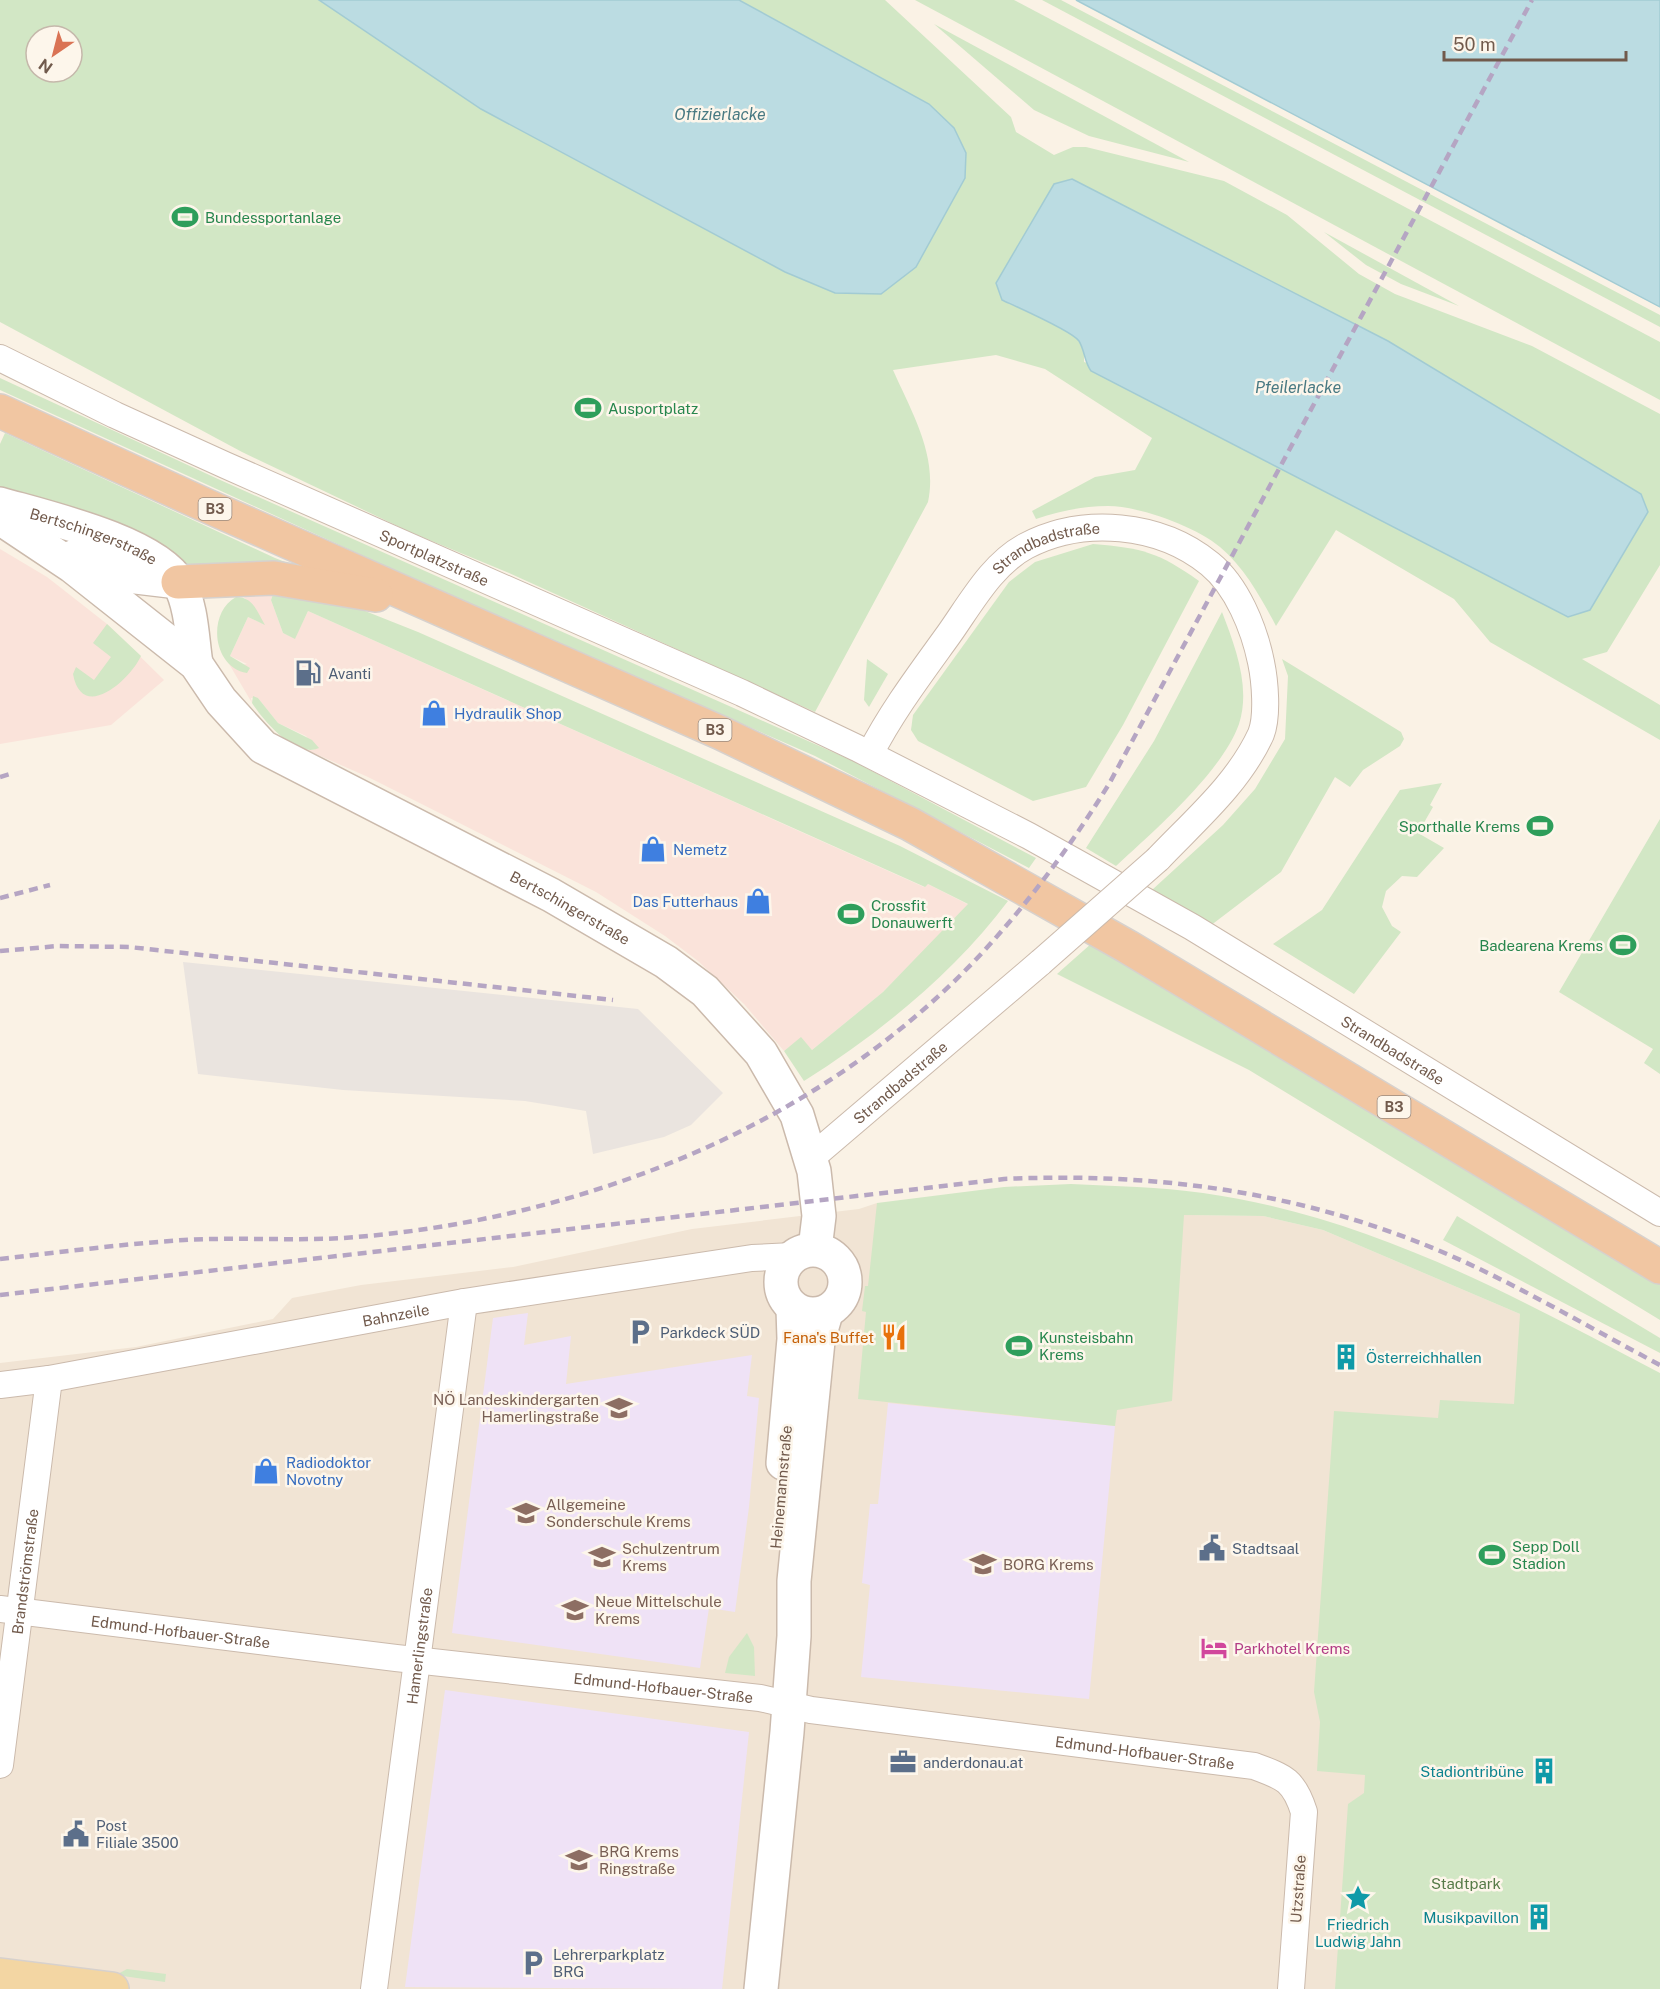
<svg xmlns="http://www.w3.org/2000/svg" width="1660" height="1989" font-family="'Public Sans',sans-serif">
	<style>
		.residential { fill: #f1e4d4 }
		.commercial { fill: #fae3da }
		.industrial { fill: #eae4df }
		.education { fill: #efe2f6 }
		.green { fill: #d2e7c5; fill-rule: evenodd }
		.water { fill: #bbdce2; stroke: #a2cbd3; stroke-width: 1.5 }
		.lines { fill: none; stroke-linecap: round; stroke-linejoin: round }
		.minor-casing { stroke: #cbbaac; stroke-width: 28 }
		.tertiary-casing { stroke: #cbbaac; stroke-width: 36 }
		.primary-casing { stroke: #d7d1cd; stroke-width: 36 }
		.trunk-casing { stroke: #d7d1cd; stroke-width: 36 }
		.minor { stroke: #fff; stroke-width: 26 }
		.tertiary { stroke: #fff; stroke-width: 33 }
		.primary { stroke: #f3d6a3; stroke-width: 33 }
		.trunk { stroke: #f1c6a2; stroke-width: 33 }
		.rail { stroke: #b5a5c3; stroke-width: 4.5; stroke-dasharray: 9 6; stroke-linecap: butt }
		.minor-bridge-casing { stroke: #cbbaac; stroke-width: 28; stroke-linecap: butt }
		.minor-bridge { stroke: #fff; stroke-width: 26 }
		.labels { text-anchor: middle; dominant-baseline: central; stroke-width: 5; stroke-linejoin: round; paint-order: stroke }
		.shield { fill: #fdf6eb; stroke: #9b897c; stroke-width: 1.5 }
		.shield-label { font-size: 14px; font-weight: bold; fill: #715a4c }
		.leisure-label { font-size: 15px; fill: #27864d; stroke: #fdf6eb; text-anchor: start }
		.street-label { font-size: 15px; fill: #715a4c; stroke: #fdf6eb }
		.service-label { font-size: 15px; fill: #4e5e75; stroke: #fdf6eb; text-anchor: start }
		.shop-label { font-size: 15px; fill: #366cbe; stroke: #fdf6eb; text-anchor: start }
		.food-label { font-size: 15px; fill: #c56008; stroke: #fdf6eb; text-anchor: end }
		.culture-label { font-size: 15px; fill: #0d838f; stroke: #fdf6eb; text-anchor: end }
		.education-label { font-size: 15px; fill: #785e54; stroke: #fdf6eb; text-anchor: start }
		.hotel-label { font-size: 15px; fill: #b23c85; stroke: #fdf6eb; text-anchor: start }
		.park-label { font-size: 15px; fill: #577b48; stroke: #fdf6eb }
		.water-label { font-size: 16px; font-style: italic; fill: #487982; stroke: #fdf6eb }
	</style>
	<rect width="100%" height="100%" fill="#faf2e5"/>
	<path class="residential" d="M877 1203 961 1212 1263 1216 1323 1230 1520 1314 1660 1989H0V1363L136 1347 273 1319 292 1298 361 1285 513 1267 692 1229 859 1209Z"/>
	<g class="commercial">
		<path d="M0 549 47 577 107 624 164 680 111 725 0 744Z"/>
		<path d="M274 591 271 600 283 633 295 638 308 611 924 887 928 884 969 905 883 992 812 1050 801 1038 784 1051 744 1004 698 961 665 936 596 892 368 777 307 750H315L306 736 278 723 258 698H251L252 703 225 657 233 666 247 664 230 656 248 617 264 624 244 597H236L245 592Z"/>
	</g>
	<path class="industrial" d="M183 962 638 1009 723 1093 691 1125 664 1137 593 1154 586 1111 525 1101 343 1090 198 1074Z"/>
	<g class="education">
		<path d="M528 1313 524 1345 571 1336 566 1384 752 1355 747 1396 759 1398 749 1507 735 1612 709 1608 700 1668 452 1633 493 1318Z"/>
		<path d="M888 1403 1115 1426 1089 1699 861 1677 870 1585 862 1583 870 1504H878Z"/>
		<path d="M445 1690 749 1732 722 1989 405 1987Z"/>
	</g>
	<g class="green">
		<path d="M0 0H319L481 109 785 272 881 294 916 266 965 178 966 153 954 128 929 104 739 0H885L1011 117 1016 132 1054 155 1073 147H1086L1224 181 1287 215 1359 274 1395 294 1532 346 1660 414V565L1607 652 1582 659 1660 705V740L1490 642 1454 599 1336 530 1276 626C1261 598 1245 568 1220 547 1196 527 1140 506 1108 506 1084 506 1059 511 1036 519L1032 511 1095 477 1135 470 1152 438 1045 369 996 355 893 370C911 411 938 455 928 502L815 712 509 573 410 532 242 452 0 322ZM36 36H72V72H36ZM1077 338 1388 341 1641 494 1648 512 1084 362V351Z"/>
		<path d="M915 0H1014L1660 342V400Z"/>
		<path d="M1042 0H1061L1660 315V327Z"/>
		<path d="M934 24 1189 162 1089 136 1034 110Z"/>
		<path d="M1324 232 1459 306 1401 284 1366 265Z"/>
		<path d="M0 378 218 479 853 761 1036 858 1029 868 815 756 438 590 0 390Z"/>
		<path d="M5 433 275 558 298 567 191 569 0 490V444Z"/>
		<path d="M1093 544C1142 548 1158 552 1199 581L1123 725 1086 787 1033 801 918 741 911 730 913 715 1009 582 1035 562Z"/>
		<path d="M274 591 355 607 418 632 900 846 1008 901C954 973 880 1033 804 1081L784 1051 801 1037 812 1050 883 992 968 904 928 884 925 887 308 611 295 639 283 633 271 600Z"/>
		<path d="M236 597C253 597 257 611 265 625L248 617 230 656 250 668 247 673C212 667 207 613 236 597Z"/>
		<path d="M1222 612C1235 646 1251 687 1239 724 1222 772 1154 831 1116 866L1086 848 1154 741Z"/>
		<path d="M107 624 141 656C130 680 82 723 73 674L76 667 94 680 111 657 93 643Z"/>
		<path d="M867 659 888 674 869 707 864 700Z"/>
		<path d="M1282 659 1401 732 1404 739 1400 746 1363 770 1350 787 1335 777 1281 872 1210 926 1152 890 1223 825 1255 789 1285 739 1288 676Z"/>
		<path d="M253 696 258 698 278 723 312 740 319 748C296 759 263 720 252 703Z"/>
		<path d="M1442 783 1430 805 1433 807 1418 833 1444 848 1417 877 1402 876 1386 891 1382 907 1392 926 1401 932 1354 994 1273 944 1322 910 1400 790Z"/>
		<path d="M1660 819V1074L1644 1063 1653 1049 1559 992Z"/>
		<path d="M1092 943 1660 1284V1320L1249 1070 1057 974Z"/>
		<path d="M1071 1184C1115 1186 1159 1187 1203 1193 1369 1216 1514 1296 1660 1373V1989H1335L1348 1804 1364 1793 1365 1775 1317 1771 1320 1722 1314 1692 1334 1411 1438 1418 1440 1400 1514 1404 1520 1314 1323 1230 1263 1216 1184 1215 1172 1401 1117 1410 1115 1426 858 1399 866 1312 862 1311 865 1286H868L877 1203 1004 1187Z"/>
		<path d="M1457 1216 1660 1338V1353L1443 1240Z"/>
		<path d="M747 1633 754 1647 755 1676 725 1673 729 1657Z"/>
		<path d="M127 1969 166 1974 165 1982 116 1975Z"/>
	</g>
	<g class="water">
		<path d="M319 0H739L929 104 954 128 966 153 965 178 916 267 881 294 835 293 785 272 481 109Z"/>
		<path d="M1076 0H1660V307Z"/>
		<path d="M1072 179 1388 341 1641 494 1648 512 1590 610 1568 617 1091 371C1084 361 1085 351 1079 341 1072 331 1017 307 1002 300L996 283 1054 184Z"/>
	</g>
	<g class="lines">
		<g class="minor-casing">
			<g id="minor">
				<path id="s1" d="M0 358 115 415 225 465 742 693 857 748 1029 836 1192 927 1660 1213"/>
				<path id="s2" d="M870 754C892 711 921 673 949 634 971 603 992 564 1026 546 1083 516 1160 523 1210 564 1237 586 1254 628 1261 662 1265 681 1268 716 1261 734 1238 784 1195 820 1158 859"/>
				<path id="s3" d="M811 1158 1041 962"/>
				<path id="s4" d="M0 1385 49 1379 464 1302 752 1258 793 1256"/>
				<path id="s5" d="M0 1609 396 1658 760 1698 811 1710 1254 1766C1284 1777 1294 1780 1304 1812L1291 1989"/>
				<path id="s6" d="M0 1765 49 1379"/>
				<path id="s7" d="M374 1989 464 1302"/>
			</g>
		</g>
		<g class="tertiary-casing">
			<g id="tertiary">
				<path id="s8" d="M0 504C45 517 155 542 179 583 192 607 192 638 196 664"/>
				<path id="s9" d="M0 518 72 566 196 664 221 701 263 747 551 895 666 962 705 991 761 1053 797 1115 814 1171 819 1216 815 1249"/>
				<path d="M73 557 136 577 178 582"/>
				<circle cx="813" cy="1282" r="32"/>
				<path d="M783 1463 794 1339 793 1309"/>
				<path d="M761 1989 787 1732 794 1636V1581L818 1341 826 1313"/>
			</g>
		</g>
		<g class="primary-casing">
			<path id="primary" d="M0 1975 112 1989"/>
		</g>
		<g class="trunk-casing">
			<g id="trunk">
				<path d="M0 411 205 505 721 733 910 824 1128 947 1660 1267"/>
				<path d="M178 582 274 578 376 595"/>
			</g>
		</g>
		<use href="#minor" class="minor"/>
		<use href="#tertiary" class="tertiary"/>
		<use href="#primary" class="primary"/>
		<use href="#trunk" class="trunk"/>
		<g class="rail">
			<path d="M0 777 10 774"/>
			<path d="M0 898 50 885"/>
			<path d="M0 951 58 946 129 947 613 1000"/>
			<path d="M0 1259C61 1252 123 1244 184 1240 237 1237 291 1241 344 1238 579 1221 819 1128 982 953 1030 901 1072 844 1109 784L1532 0"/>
			<path d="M0 1295 1004 1179C1159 1172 1303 1192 1447 1254 1520 1286 1590 1328 1660 1365"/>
		</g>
		<g class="minor-bridge-casing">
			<path id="minor-bridge" d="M1041 962 1158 859"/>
		</g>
		<use href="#minor-bridge" class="minor-bridge"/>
	</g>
	<defs>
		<g id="stadium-bare" transform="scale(2.07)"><path d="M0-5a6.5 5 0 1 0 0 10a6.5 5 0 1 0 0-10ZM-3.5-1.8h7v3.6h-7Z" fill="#2e9e5b" stroke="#fdf6eb" stroke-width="2.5" paint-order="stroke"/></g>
		<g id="fuel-bare" transform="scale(2.07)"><path d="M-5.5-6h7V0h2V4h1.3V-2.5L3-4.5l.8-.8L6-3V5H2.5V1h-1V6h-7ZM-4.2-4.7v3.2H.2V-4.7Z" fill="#5c6f8a" stroke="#fdf6eb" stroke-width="2.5" paint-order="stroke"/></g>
		<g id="shop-bare" transform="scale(2.07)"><path d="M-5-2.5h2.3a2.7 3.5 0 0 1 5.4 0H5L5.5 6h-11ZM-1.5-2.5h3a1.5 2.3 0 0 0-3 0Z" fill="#3f7fe0" stroke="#fdf6eb" stroke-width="2.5" paint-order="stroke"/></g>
		<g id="parking-bare" transform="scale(2.07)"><path d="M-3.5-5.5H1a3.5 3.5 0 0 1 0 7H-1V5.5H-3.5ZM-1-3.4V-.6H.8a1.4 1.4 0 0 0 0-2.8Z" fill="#5c6f8a" stroke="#fdf6eb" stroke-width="2.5" paint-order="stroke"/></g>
		<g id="restaurant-bare" transform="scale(2.07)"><path d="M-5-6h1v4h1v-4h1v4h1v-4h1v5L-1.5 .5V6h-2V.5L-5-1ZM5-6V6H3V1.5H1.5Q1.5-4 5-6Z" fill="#e8710a" stroke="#fdf6eb" stroke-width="2.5" paint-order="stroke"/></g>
		<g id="building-bare" transform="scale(2.07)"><path d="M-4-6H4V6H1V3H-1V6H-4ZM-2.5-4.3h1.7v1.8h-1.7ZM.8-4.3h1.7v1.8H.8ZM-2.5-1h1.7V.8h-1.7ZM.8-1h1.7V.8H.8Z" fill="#0f9aa8" stroke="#fdf6eb" stroke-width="2.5" paint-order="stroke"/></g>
		<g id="school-bare" transform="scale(2.07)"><path d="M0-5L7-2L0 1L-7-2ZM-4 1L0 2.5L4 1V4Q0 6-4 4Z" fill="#8d6e63" stroke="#fdf6eb" stroke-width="2.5" paint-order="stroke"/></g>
		<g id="civic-bare" transform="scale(2.07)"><path d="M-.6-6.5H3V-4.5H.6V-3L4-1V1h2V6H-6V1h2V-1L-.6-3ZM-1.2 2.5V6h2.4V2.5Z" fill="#5c6f8a" stroke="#fdf6eb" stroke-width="2.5" paint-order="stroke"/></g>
		<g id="hotel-bare" transform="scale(2.07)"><path d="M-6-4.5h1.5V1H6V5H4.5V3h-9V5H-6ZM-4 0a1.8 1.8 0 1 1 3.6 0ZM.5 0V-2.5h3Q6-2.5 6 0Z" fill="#d1479c" stroke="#fdf6eb" stroke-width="2.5" paint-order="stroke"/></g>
		<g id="office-bare" transform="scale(2.07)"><path d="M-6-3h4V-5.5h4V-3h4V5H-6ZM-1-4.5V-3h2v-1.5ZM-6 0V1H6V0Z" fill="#5c6f8a" stroke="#fdf6eb" stroke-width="2.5" paint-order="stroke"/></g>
		<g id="sight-bare" transform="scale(2.07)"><path d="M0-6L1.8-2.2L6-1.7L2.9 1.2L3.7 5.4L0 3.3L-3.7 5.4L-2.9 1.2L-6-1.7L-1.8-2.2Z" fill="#0f9aa8" stroke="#fdf6eb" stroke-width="2.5" paint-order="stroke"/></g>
	</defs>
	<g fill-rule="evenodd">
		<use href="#stadium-bare" x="185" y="217"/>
		<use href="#stadium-bare" x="588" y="408"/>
		<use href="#fuel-bare" x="308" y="673"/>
		<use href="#shop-bare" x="434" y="713"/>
		<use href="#stadium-bare" x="1540" y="826"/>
		<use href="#shop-bare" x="653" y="849"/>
		<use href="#shop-bare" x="758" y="901"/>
		<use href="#stadium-bare" x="851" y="914"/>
		<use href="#stadium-bare" x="1623" y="945"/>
		<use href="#parking-bare" x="640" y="1332"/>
		<use href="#restaurant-bare" x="894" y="1337"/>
		<use href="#stadium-bare" x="1019" y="1346"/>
		<use href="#building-bare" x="1346" y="1357"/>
		<use href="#school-bare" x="619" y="1408"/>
		<use href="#shop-bare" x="266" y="1471"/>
		<use href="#school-bare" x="526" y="1513"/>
		<use href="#civic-bare" x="1212" y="1548"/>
		<use href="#stadium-bare" x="1492" y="1555"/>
		<use href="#school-bare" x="602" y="1557"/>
		<use href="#school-bare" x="983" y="1564"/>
		<use href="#school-bare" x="575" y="1610"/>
		<use href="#hotel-bare" x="1214" y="1648"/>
		<use href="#office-bare" x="903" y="1762"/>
		<use href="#building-bare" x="1544" y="1771"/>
		<use href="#civic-bare" x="76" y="1834"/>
		<use href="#school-bare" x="579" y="1860"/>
		<use href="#sight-bare" x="1358" y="1898"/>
		<use href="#building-bare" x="1539" y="1917"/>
		<use href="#parking-bare" x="533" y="1963"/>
	</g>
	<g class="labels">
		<g class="shield">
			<rect x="198.5" y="498" width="33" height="22" rx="4.5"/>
			<rect x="698.5" y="719" width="33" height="22" rx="4.5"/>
			<rect x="1377.5" y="1096" width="33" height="22" rx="4.5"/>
		</g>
		<g class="shield-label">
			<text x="215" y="509">B3</text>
			<text x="715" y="730">B3</text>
			<text x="1394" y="1107">B3</text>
		</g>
		<g class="leisure-label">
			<text x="205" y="217">Bundessportanlage</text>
			<text x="608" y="408">Ausportplatz</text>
			<text x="1520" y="826" text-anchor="end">Sporthalle Krems</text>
			<text x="871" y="905">Crossfit<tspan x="871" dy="17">Donauwerft</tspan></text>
			<text x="1603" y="945" text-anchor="end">Badearena Krems</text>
			<text x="1039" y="1337">Kunsteisbahn<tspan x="1039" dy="17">Krems</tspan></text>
			<text x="1512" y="1546">Sepp Doll<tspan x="1512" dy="17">Stadion</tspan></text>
		</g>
		<g class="street-label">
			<text stroke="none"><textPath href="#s8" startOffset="99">Bertschingerstraße</textPath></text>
			<text stroke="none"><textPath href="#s2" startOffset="280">Strandbadstraße</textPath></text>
			<text stroke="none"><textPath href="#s1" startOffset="478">Sportplatzstraße</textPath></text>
			<text stroke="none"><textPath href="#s9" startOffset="698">Bertschingerstraße</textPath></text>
			<text stroke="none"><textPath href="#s1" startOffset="1557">Strandbadstraße</textPath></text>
			<text stroke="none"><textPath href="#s3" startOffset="117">Strandbadstraße</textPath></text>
			<text stroke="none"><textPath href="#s4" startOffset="402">Bahnzeile</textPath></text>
			<text transform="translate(781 1487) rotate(-85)">Heinemannstraße</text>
			<text stroke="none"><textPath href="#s6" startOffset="195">Brandströmstraße</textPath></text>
			<text stroke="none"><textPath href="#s5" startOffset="182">Edmund-Hofbauer-Straße</textPath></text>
			<text stroke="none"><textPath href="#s7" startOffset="346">Hamerlingstraße</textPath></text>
			<text stroke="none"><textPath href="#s5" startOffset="668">Edmund-Hofbauer-Straße</textPath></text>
			<text stroke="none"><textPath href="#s5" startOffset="1154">Edmund-Hofbauer-Straße</textPath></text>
			<text transform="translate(1298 1889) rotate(-86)">Utzstraße</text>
		</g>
		<g class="service-label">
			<text x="328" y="673">Avanti</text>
			<text x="660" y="1332">Parkdeck SÜD</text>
			<text x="1232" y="1548">Stadtsaal</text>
			<text x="923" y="1762">anderdonau.at</text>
			<text x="96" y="1825">Post<tspan x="96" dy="17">Filiale 3500</tspan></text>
			<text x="553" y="1954">Lehrerparkplatz<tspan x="553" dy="17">BRG</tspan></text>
		</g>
		<g class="shop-label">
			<text x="454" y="713">Hydraulik Shop</text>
			<text x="673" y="849">Nemetz</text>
			<text x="738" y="901" text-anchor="end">Das Futterhaus</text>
			<text x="286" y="1462">Radiodoktor<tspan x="286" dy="17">Novotny</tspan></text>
		</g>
		<g class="food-label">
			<text x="874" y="1337">Fana's Buffet</text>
		</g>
		<g class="culture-label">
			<text x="1366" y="1357" text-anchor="start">Österreichhallen</text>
			<text x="1524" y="1771">Stadiontribüne</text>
			<text x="1519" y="1917">Musikpavillon</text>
			<text x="1358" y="1924" text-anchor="middle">Friedrich<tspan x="1358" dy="17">Ludwig Jahn</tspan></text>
		</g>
		<g class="education-label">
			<text x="599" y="1399" text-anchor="end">NÖ Landeskindergarten<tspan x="599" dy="17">Hamerlingstraße</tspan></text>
			<text x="546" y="1504">Allgemeine<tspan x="546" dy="17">Sonderschule Krems</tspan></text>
			<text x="622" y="1548">Schulzentrum<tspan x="622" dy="17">Krems</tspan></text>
			<text x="1003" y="1564">BORG Krems</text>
			<text x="595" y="1601">Neue Mittelschule<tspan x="595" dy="17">Krems</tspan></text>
			<text x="599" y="1851">BRG Krems<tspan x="599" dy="17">Ringstraße</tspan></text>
		</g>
		<g class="hotel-label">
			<text x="1234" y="1648">Parkhotel Krems</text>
		</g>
		<g class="park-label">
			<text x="1466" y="1883">Stadtpark</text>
		</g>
		<g class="water-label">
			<text x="720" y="114">Offizierlacke</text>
			<text x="1298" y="387">Pfeilerlacke</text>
		</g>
	</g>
	<g transform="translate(54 54) rotate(215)"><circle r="28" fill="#fdf6eb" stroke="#c5b8ab" stroke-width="1.5"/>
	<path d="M0-4.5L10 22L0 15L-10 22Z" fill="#da7354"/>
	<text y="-9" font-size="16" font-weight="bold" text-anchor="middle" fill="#715a4c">N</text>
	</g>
	<path d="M1444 51v9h182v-9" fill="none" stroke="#715a4c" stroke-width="3"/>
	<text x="1453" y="51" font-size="18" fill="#715a4c" stroke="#fdf6eb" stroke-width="4.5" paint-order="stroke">50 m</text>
</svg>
